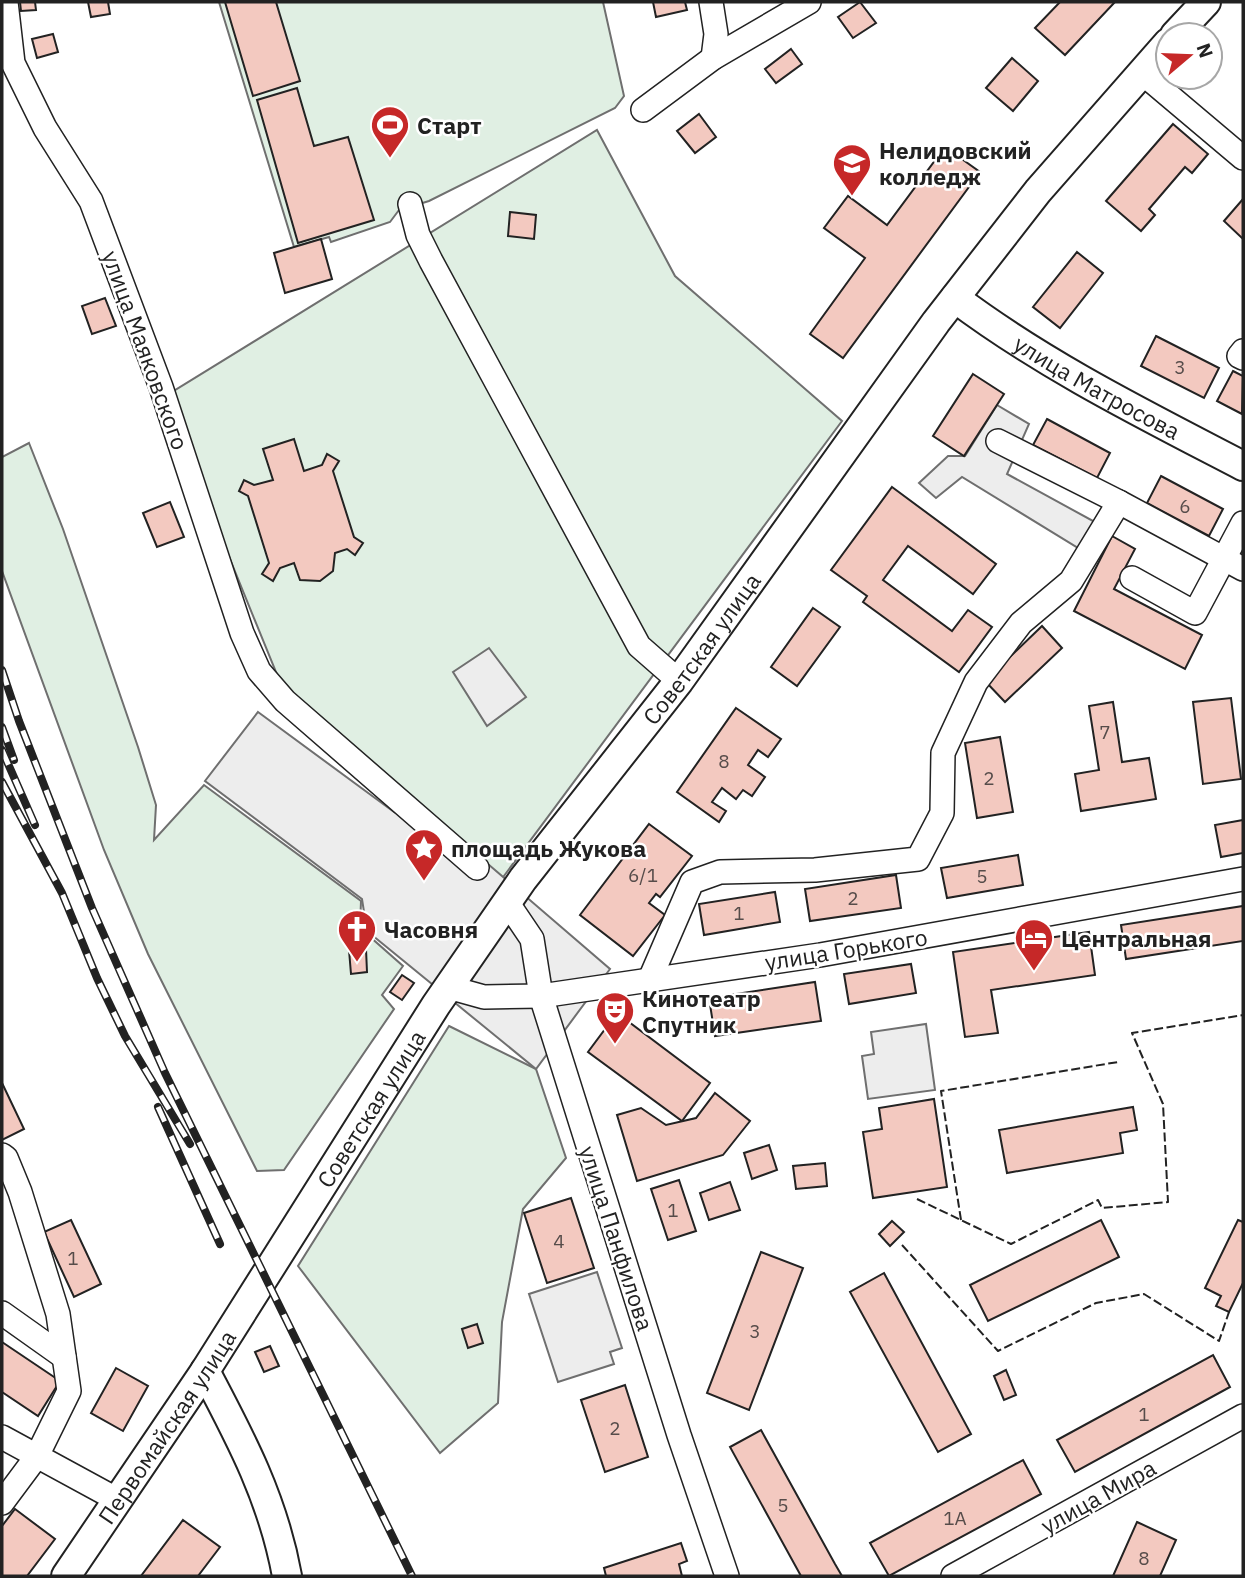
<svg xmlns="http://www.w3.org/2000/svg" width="1245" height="1578" font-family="'IBM Plex Sans',sans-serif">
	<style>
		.green { fill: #e0efe3; stroke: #6f6f6f; stroke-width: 2 }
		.parking { fill: #ededed; stroke: #6f6f6f; stroke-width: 2 }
		.building { fill: #f3c9c0; stroke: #222; stroke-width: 2 }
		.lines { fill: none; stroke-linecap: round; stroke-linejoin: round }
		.minor-casing { stroke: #222; stroke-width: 26 }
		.major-casing { stroke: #222; stroke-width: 32 }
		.minor { stroke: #fff; stroke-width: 23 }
		.major { stroke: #fff; stroke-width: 28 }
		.rail-casing { stroke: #222; stroke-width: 8 }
		.rail { stroke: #fff; stroke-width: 5; stroke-dasharray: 16; stroke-linecap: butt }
		.fence { stroke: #222; stroke-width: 2; stroke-dasharray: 9 3.5; stroke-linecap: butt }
		.labels { text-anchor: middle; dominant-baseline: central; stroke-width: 5; stroke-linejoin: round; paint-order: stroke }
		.number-label { font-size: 19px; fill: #564c4a }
		.poi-label { font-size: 23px; font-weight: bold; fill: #222; stroke: #fff; text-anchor: start }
		.street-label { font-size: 23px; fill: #222; stroke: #fff }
	</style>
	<rect width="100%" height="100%" fill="#fff"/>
	<g class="green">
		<path d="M219 2H603L624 96 615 108 429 201 399 210 390 222 331 242 329 237 294 247Z"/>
		<path d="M597 130 675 276 842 421 495 888 280 682 164 397Z"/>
		<path d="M29 443 63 529 138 747 156 805 154 840 204 785 361 901 360 928 403 966 382 995 394 1009 284 1170 257 1171 148 954 104 850 2 571V457Z"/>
		<path d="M449 1026 536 1069 566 1158 523 1209 502 1322 498 1403 440 1453 298 1266Z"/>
	</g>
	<g class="parking">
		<path d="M997 405 1029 424 1007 474 1104 527 1088 554 962 477 936 498 919 483 948 456H965Z"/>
		<path d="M489 648 526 697 487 726 453 672Z"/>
		<path d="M258 712 394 812 488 864 610 969 536 1069 367 931 362 899 205 781Z"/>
		<path d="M926 1024 935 1090 868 1099 862 1056 874 1054 871 1032Z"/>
		<path d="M597 1272 622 1348 610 1352 614 1364 558 1382 529 1294Z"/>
	</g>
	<g class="building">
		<path d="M20 2H35L36 10 21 11Z"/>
		<path d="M88 2H108L110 14 91 17Z"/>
		<path d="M225 2H276L300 81 253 96Z"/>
		<path d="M653 2H685L687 10 656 17Z"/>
		<path d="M860 2 876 23 853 38 838 17Z"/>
		<path d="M1060 2H1115L1065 55 1035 28Z"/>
		<path d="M53 34 58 52 37 58 32 39Z"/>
		<path d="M791 49 802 64 776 83 765 69Z"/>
		<path d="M1012 58 1038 81 1013 111 986 88Z"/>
		<path d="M297 88 314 146 348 137 374 220 298 243 257 100Z"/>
		<path d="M699 114 716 137 695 153 677 131Z"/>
		<path d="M1173 124 1208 154 1192 173 1185 167 1149 209 1155 215 1141 231 1106 201Z"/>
		<path d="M945 147 980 172 843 358 810 334 865 258 824 228 848 196 887 225Z"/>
		<path d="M1243 199V239L1224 221Z"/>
		<path d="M510 212 536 215 534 239 508 236Z"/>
		<path d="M321 239 332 279 285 293 274 253Z"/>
		<path d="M1077 252 1103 273 1060 328 1033 307Z"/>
		<path d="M105 298 116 326 92 334 82 306Z"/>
		<path d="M1156 336 1219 368 1204 398 1141 366Z"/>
		<path d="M1233 371 1243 376 1242 414 1217 401Z"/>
		<path d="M973 374 1004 394 964 456 933 436Z"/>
		<path d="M1047 419 1110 453 1097 478 1033 445Z"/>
		<path d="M294 439 304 471 322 465 327 454 339 461 333 471 354 537 363 543 355 555 347 549 335 553 333 571 320 581 300 580 294 563 280 568 273 581 262 574 269 563 248 496 239 491 244 480 254 485 273 480 263 449Z"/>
		<path d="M1161 476 1223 509 1209 536 1147 503Z"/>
		<path d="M892 487 996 564 973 594 908 546 883 580 952 631 968 610 992 627 959 672 863 602 867 596 831 570Z"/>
		<path d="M170 502 184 537 157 547 143 513Z"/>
		<path d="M1112 536 1135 549 1114 589 1202 635 1185 669 1074 611Z"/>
		<path d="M813 608 840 627 797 686 771 667Z"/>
		<path d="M1042 626 1062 648 1005 702 985 681Z"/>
		<path d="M1231 698 1241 779 1203 784 1193 702Z"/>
		<path d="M1113 702 1122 762 1149 758 1156 799 1081 811 1075 774 1099 770 1089 706Z"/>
		<path d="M736 708 781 739 768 757 758 750 748 765 765 777 752 796 743 790 736 799 722 788 712 802 726 811 719 822 677 792Z"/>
		<path d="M1000 737 1013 812 977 818 965 743Z"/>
		<path d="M1243 820V853L1221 857 1215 825Z"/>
		<path d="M649 824 692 856 660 897 656 894 649 903 665 915 633 956 580 915Z"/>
		<path d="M1018 855 1023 885 947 898 941 868Z"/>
		<path d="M896 875 901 908 810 921 805 889Z"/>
		<path d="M775 892 780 922 704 935 699 904Z"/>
		<path d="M1243 906V941L1126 959 1121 925Z"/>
		<path d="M1089 932 1095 975 991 990 998 1033 965 1037 953 952Z"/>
		<path d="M366 949 367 972 351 974 349 950Z"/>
		<path d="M911 964 916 993 849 1004 844 974Z"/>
		<path d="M402 975 414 983 402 1000 390 992Z"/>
		<path d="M815 982 821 1021 715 1036 709 998Z"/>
		<path d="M617 1013 710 1083 682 1121 588 1052Z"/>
		<path d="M2 1083 24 1129 2 1140Z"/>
		<path d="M715 1093 750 1121 723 1155 637 1181 617 1115 641 1108 666 1125 696 1118Z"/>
		<path d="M934 1099 947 1187 873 1198 863 1132 882 1129 879 1108Z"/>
		<path d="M1133 1107 1137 1130 1120 1133 1123 1153 1007 1173 999 1130Z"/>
		<path d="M769 1145 777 1170 752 1179 744 1153Z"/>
		<path d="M825 1163 827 1186 796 1189 793 1166Z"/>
		<path d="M679 1180 696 1231 668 1240 651 1189Z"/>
		<path d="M730 1182 740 1210 709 1220 700 1193Z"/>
		<path d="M571 1198 594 1268 547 1283 524 1213Z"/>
		<path d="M71 1220 101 1284 74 1297 44 1232Z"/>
		<path d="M1101 1220 1119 1257 988 1321 970 1285Z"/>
		<path d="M1238 1220 1243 1222V1283L1229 1312 1216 1306 1221 1296 1205 1288Z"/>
		<path d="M892 1221 904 1232 890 1246 879 1234Z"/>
		<path d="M761 1252 803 1268 749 1410 707 1393Z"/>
		<path d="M884 1273 971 1434 938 1452 850 1292Z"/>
		<path d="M477 1324 483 1343 468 1348 462 1329Z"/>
		<path d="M2 1342 60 1381 38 1416 2 1392Z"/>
		<path d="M270 1346 279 1366 264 1372 255 1352Z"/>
		<path d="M1213 1355 1230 1387 1075 1472 1057 1440Z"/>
		<path d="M116 1368 148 1386 123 1431 91 1413Z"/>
		<path d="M1006 1370 1016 1395 1004 1400 994 1376Z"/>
		<path d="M625 1385 648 1457 605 1472 581 1400Z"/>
		<path d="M761 1430 835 1564 842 1576H801L730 1447Z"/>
		<path d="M1023 1460 1041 1494 889 1576 870 1543Z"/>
		<path d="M15 1509 55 1539 27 1576H2V1526Z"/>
		<path d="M183 1520 220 1547 198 1576H141Z"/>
		<path d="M1137 1522 1176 1540 1160 1576H1113Z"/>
		<path d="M681 1543 687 1561 679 1564 682 1576H606L604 1568Z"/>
	</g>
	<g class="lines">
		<g class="minor-casing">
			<g id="minor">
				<path d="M6 2 13 63 45 128 91 201 161 387 242 633 259 671 285 701 477 868"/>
				<path d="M711 2 716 34 713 58"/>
				<path d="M1141 72 1243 158"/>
				<path d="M643 110 713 58 809 2"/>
				<path d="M410 204 418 235 431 261 639 646 679 681"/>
				<path d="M1243 351 1239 356 1243 358"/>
				<path d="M998 441 1119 502 1243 569"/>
				<path d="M1132 578 1195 613 1243 523"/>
				<path d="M507 902 532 939 541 996 679 1435 727 1576"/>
				<path d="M650 979 692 882 720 872 815 870 918 859 942 813 943 753 976 682 1021 623 1071 581 1119 502"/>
				<path d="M448 987 484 997 541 996 820 955 1243 879"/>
				<path d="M2 1155 6 1158 20 1192 58 1314 69 1391 37 1456 2 1503"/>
				<path d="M2 1313 64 1357"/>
				<path d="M2 1437 116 1499"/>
				<path d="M953 1576 1243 1416"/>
			</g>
		</g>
		<g class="major-casing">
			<g id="major">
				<path d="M1175 35 1206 2"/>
				<path id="s1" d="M955 298C1044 365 1145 415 1243 466"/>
				<path d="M205 1371C241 1439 273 1499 287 1576"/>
				<path id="s2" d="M66 1576 205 1371 436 1005 523 879 679 681 936 322 1038 191 1168 43"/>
			</g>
		</g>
		<use href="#minor" class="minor"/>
		<use href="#major" class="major"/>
		<g class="rail-casing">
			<g id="rail">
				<path d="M2 670 19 721 92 908 165 1073 412 1576"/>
				<path d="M2 727 14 760"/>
				<path d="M2 750 35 825"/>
				<path d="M2 782 62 893 97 978 125 1036 190 1144"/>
				<path d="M158 1107 220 1244"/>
			</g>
		</g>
		<use href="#rail" class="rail"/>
		<g class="fence">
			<path d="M917 1199 1011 1244 1098 1200 1102 1208 1168 1202 1163 1104 1132 1033 1243 1015"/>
			<path d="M961 1220 941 1091 1118 1062"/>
			<path d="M902 1245 998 1351 1096 1303 1144 1294 1219 1341 1229 1312"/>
		</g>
	</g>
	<defs>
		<g id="stadium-pin" transform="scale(2.0125)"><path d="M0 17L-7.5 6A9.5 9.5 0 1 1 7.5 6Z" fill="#c62828" stroke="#fff"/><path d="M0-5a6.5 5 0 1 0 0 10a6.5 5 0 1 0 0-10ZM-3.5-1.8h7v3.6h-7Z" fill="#fff"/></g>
		<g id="university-pin" transform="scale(2.0125)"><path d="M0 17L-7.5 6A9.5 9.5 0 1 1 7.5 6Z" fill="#c62828" stroke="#fff"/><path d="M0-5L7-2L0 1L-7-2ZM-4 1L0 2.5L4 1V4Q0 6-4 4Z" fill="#fff"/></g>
		<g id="sight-pin" transform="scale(2.0125)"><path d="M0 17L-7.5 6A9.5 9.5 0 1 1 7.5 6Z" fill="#c62828" stroke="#fff"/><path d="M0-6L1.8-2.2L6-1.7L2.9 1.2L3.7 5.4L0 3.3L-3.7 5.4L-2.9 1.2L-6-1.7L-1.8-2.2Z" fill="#fff"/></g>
		<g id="church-pin" transform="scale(2.0125)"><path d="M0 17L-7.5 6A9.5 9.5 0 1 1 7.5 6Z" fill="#c62828" stroke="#fff"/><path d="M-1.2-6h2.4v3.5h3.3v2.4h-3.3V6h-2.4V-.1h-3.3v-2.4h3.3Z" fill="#fff"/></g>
		<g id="hotel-pin" transform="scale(2.0125)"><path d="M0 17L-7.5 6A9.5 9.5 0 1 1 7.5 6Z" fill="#c62828" stroke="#fff"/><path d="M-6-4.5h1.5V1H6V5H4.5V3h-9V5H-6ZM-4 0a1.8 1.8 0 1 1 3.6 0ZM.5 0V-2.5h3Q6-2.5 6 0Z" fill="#fff"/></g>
		<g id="theatre-pin" transform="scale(2.0125)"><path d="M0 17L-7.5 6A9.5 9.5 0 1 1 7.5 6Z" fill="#c62828" stroke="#fff"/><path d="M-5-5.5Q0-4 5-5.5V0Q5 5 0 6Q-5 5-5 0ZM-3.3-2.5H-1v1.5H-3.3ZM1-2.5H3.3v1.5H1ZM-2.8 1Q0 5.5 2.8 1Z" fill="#fff"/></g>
	</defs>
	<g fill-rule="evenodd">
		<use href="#stadium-pin" x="390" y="125"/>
		<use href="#university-pin" x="852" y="163"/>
		<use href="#sight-pin" x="424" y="848"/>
		<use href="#church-pin" x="357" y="929"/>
		<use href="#hotel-pin" x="1034" y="938"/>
		<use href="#theatre-pin" x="615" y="1011"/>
	</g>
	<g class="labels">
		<g class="number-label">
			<text x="1180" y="367">3</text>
			<text x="1185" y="506">6</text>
			<text x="1105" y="732">7</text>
			<text x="724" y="761">8</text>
			<text x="989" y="778">2</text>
			<text x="643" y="875">6/1</text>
			<text x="982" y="876">5</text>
			<text x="853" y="898">2</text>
			<text x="739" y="913">1</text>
			<text x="673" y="1210">1</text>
			<text x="559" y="1241">4</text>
			<text x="73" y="1258">1</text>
			<text x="755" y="1331">3</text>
			<text x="1144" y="1414">1</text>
			<text x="615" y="1428">2</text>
			<text x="783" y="1505">5</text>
			<text x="955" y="1518">1А</text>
			<text x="1144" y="1558">8</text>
		</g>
		<g class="poi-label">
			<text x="417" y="125">Старт</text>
			<text x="879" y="150">Нелидовский<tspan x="879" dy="26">колледж</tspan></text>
			<text x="451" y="848">площадь Жукова</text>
			<text x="384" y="929">Часовня</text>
			<text x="1061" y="938">Центральная</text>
			<text x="642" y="998">Кинотеатр<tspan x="642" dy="26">Спутник</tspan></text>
		</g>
		<g class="street-label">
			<text transform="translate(146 350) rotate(70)">улица Маяковского</text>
			<text stroke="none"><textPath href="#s1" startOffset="168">улица Матросова</textPath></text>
			<text stroke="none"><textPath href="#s2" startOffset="1125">Советская улица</textPath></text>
			<text transform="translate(846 949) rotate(-9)">улица Горького</text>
			<text stroke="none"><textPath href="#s2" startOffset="558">Советская улица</textPath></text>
			<text transform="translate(617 1238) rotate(72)">улица Панфилова</text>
			<text stroke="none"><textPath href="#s2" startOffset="180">Первомайская улица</textPath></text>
			<text transform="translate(1098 1496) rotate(-29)">улица Мира</text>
		</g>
	</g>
	<rect width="1245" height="1578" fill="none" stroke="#222222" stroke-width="7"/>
	<g transform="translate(1189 56) rotate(71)"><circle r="33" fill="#ffffff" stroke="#a7a7a7" stroke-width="2"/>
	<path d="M0-5L12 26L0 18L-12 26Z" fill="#c62828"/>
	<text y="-10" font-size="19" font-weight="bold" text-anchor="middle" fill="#222222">N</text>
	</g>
</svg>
